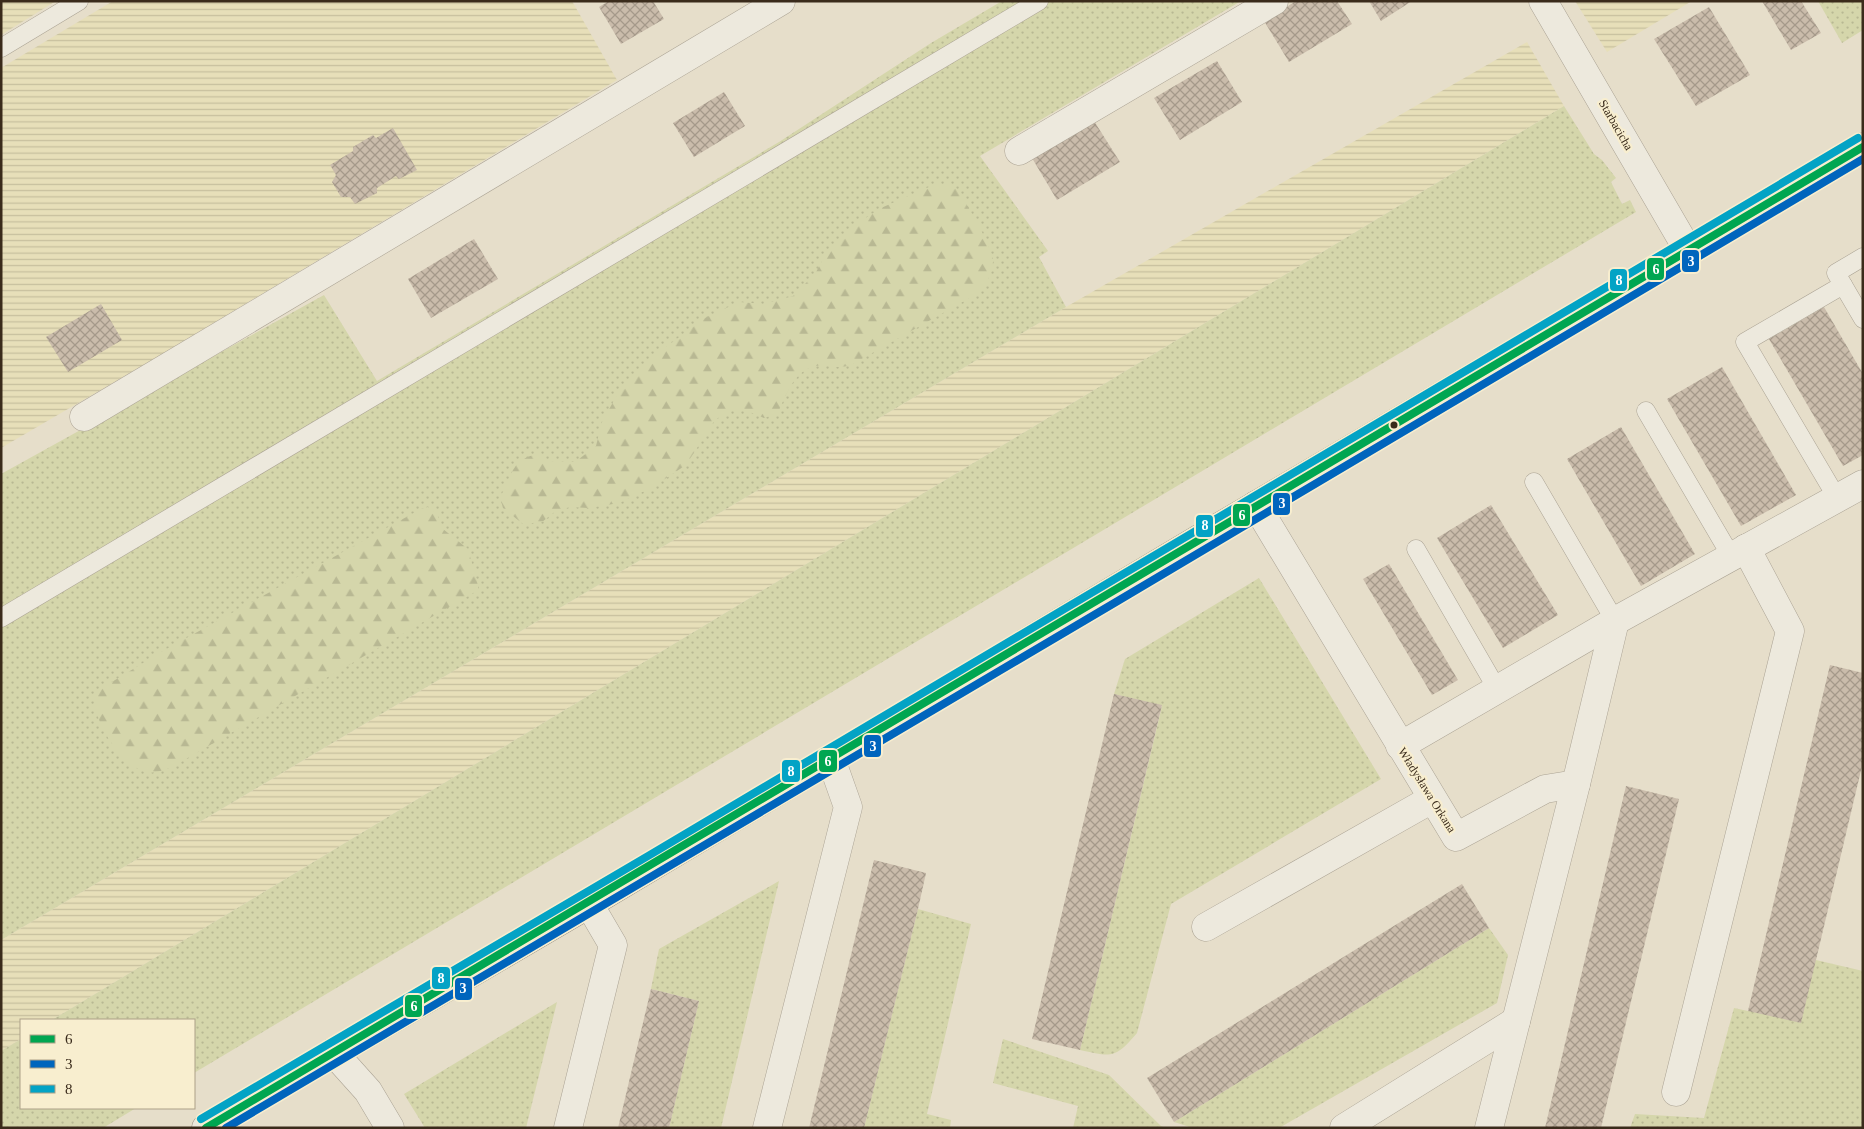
<svg xmlns="http://www.w3.org/2000/svg" width="1864" height="1129" font-family="'Times New Roman',serif">
	<style>
		.farmland { fill: url(#farmland-rules) }
		.grass { fill: url(#grass-dots) }
		.forest { fill: url(#forest-firs) }
		.building { fill: url(#building-cross-hatch) }
		.lines { fill: none; stroke-linecap: round; stroke-linejoin: round }
		.lane-casing { stroke: #aba394; stroke-width: 19 }
		.street-casing { stroke: #aba394; stroke-width: 29 }
		.secondary-casing { stroke: #9a9284; stroke-width: 29 }
		.lane { stroke: #ede9dd; stroke-width: 18 }
		.street { stroke: #ede9dd; stroke-width: 28 }
		.secondary { stroke: #ede9dd; stroke-width: 28 }
		.bus-1-casing { stroke: #f8eecf; stroke-width: 11 }
		.bus-2-casing { stroke: #f8eecf; stroke-width: 11 }
		.bus-3-casing { stroke: #f8eecf; stroke-width: 11 }
		.bus-1 { stroke: #00a651; stroke-width: 8 }
		.bus-2 { stroke: #0065bd; stroke-width: 8 }
		.bus-3 { stroke: #03a3c5; stroke-width: 8 }
		.bus-dot { fill: #3a2b1b; stroke: #f8eecf; stroke-width: 2 }
		.labels { text-anchor: middle; dominant-baseline: central; stroke-width: 4.5; stroke-linejoin: round; paint-order: stroke }
		.street-label { font-size: 12px; fill: #3a2b1b; stroke: #f8eecf }
		.line-badge { stroke: #f8eecf; stroke-width: 2 }
		.badge-label { font-size: 14px; text-anchor: middle; font-weight: bold; fill: #fff }
	</style>
	<defs>
		<pattern id="farmland-rules" width="6" height="5" patternUnits="userSpaceOnUse" patternTransform="scale(1.25)"><rect width="6" height="5" fill="#e7dfb9"/><path d="M0 2.5h6" fill="none" stroke="#c7c09e"/></pattern>
		<pattern id="grass-dots" width="8" height="8" patternUnits="userSpaceOnUse" patternTransform="scale(1.25)"><rect width="8" height="8" fill="#d5d6ab"/><path d="M2 2h.1M6 6h.1" fill="none" stroke="#b8b893" stroke-width="1.8" stroke-linecap="round"/></pattern>
		<pattern id="forest-firs" width="22" height="20" patternUnits="userSpaceOnUse" patternTransform="scale(1.25)"><rect width="22" height="20" fill="#d5d6ab"/><path d="M5 1l3.5 6h-7zM16 11l3.5 6h-7z" fill="#b8b893"/></pattern>
		<pattern id="building-cross-hatch" width="8" height="8" patternUnits="userSpaceOnUse" patternTransform="scale(1.25)"><rect width="8" height="8" fill="#cabcab"/><path d="M0 0l8 8M0 8l8-8" fill="none" stroke="#a5998a"/></pattern>
	</defs>
	<rect width="100%" height="100%" fill="#e6deca"/>
	<g class="farmland">
		<path d="M1 1H56L1 35Z"/>
		<path d="M113 1H572L617 80 159 356 1 448V68Z"/>
		<path d="M1575 1H1692L1607 52Z"/>
		<path d="M1527 42 1564 106 52 1020H21V1039L1 1051V940L1066 307Z"/>
	</g>
	<g class="grass">
		<path d="M1002 1H1241L980 156 1048 251 1039 257 1066 307 1 940V474L324 295 377 381 779 142 931 43Z"/>
		<path d="M1818 1H1863V30L1842 43Z"/>
		<path d="M1564 106 1594 154 1602 160 1616 178 1611 182 1622 204 1630 200 1636 212 194 1073V1020H52Z"/>
		<path d="M1259 578 1381 779 1171 904 1137 1033C1115 1059 1112 1057 1080 1050L1162 706 1114 694 1125 659Z"/>
		<path d="M779 881 721 1128H669L699 1001 651 989 659 949Z"/>
		<path d="M918 909 971 924 927 1114 951 1120 950 1128H864Z"/>
		<path d="M1489 928 1508 955 1497 1003 1279 1128H1193L1174 1122Z"/>
		<path d="M1816 960 1863 971V1128H1630L1635 1114 1704 1118 1734 1008 1748 1011Z"/>
		<path d="M557 1002 526 1128H425L404 1094Z"/>
		<path d="M21 1039V1108H136L103 1128H1V1051Z"/>
		<path d="M1003 1039 1109 1075 1161 1126 1166 1128H1073L1078 1106 993 1083Z"/>
	</g>
	<g class="forest">
		<path d="M942 185 954 186C963 196 993 248 993 261 993 277 984 286 973 296L851 365C835 370 830 364 816 366 794 370 786 395 778 413L764 418 747 411 731 410 715 420 686 465 651 488 619 503 588 508 571 507 557 510 542 522 523 524 503 508 500 497C513 476 510 460 537 454L547 461 575 462 596 446 602 422 622 386 647 361 705 318 739 302 764 304 793 296 815 274 828 250 858 223 881 208 929 187Z"/>
		<path d="M428 507 437 514 443 529 468 549 478 585V590L475 592 172 767C164 770 153 774 145 772 121 765 89 717 96 693L102 688 161 652 421 509Z"/>
	</g>
	<g class="building">
		<path d="M609 1H653L664 19 621 44 599 7Z"/>
		<path d="M1296 1H1337L1352 24 1289 62 1264 21Z"/>
		<path d="M1369 1H1412L1381 21Z"/>
		<path d="M1762 1H1801L1821 33 1791 50Z"/>
		<path d="M1709 7 1750 75 1696 106 1654 39Z"/>
		<path d="M1217 61 1242 102 1180 140 1154 98Z"/>
		<path d="M724 92 745 126 694 157 673 123Z"/>
		<path d="M1094 121 1120 162 1057 200 1032 158Z"/>
		<path d="M393 128 417 170 399 179 396 176 377 188V193L355 204 350 197H341L332 182 336 175 330 165 353 151V147L373 135 376 138Z"/>
		<path d="M474 239 498 279 431 318 408 279Z"/>
		<path d="M101 304 122 340 68 372 46 337Z"/>
		<path d="M1824 307 1863 374V455L1843 466 1769 339Z"/>
		<path d="M1722 367 1796 495 1741 526 1667 399Z"/>
		<path d="M1621 427 1695 554 1641 586 1567 459Z"/>
		<path d="M1491 505 1558 615 1503 648 1437 538Z"/>
		<path d="M1389 564 1458 680 1432 695 1363 579Z"/>
		<path d="M1830 665 1863 673V762L1801 1023 1748 1011Z"/>
		<path d="M1114 694 1162 705 1080 1050 1032 1039Z"/>
		<path d="M1626 786 1679 799 1601 1128H1545Z"/>
		<path d="M874 860 926 873 918 909 864 1128H809Z"/>
		<path d="M1462 884 1489 928 1174 1122 1147 1078Z"/>
		<path d="M651 989 699 1001 669 1128H618Z"/>
	</g>
	<g class="lines">
		<g class="lane-casing">
			<g id="lane">
				<path d="M1 48 79 1"/>
				<path d="M1863 257 1836 273 1863 319"/>
				<path d="M1646 411 1731 556"/>
				<path d="M1534 482 1615 621"/>
				<path d="M1837 498 1745 342 1843 285"/>
				<path d="M1416 549 1497 689"/>
				<path d="M1 618 1039 1"/>
			</g>
		</g>
		<g class="street-casing">
			<g id="street">
				<path d="M1543 1 1688 250"/>
				<path d="M1019 151 1274 1"/>
				<path d="M84 417 781 1"/>
				<path d="M1256 505 1456 837 1545 789 1576 784"/>
				<path d="M1400 746 1615 621"/>
				<path d="M1206 927 1432 799"/>
				<path d="M333 1052 368 1091 390 1128"/>
				<path d="M1676 1092 1790 631 1746 548"/>
				<path d="M568 1128 613 945 589 904"/>
				<path d="M767 1128 848 807 831 759"/>
				<path d="M1344 1128 1516 1021"/>
				<path d="M1489 1128 1576 784 1615 621 1863 484"/>
			</g>
		</g>
		<g class="secondary-casing">
			<path id="secondary" d="M206 1128 589 904 1204 536 1863 147"/>
		</g>
		<use href="#lane" class="lane"/>
		<use href="#street" class="street"/>
		<use href="#secondary" class="secondary"/>
		<g class="bus-1-casing">
			<path id="bus-1" d="M206 1128C760 804 1310 473 1863 147"/>
		</g>
		<g class="bus-2-casing">
			<path id="bus-2" d="M226 1128C773 808 1317 481 1863 159"/>
		</g>
		<g class="bus-3-casing">
			<path id="bus-3" d="M201 1119C755 795 1305 465 1858 138"/>
		</g>
		<use href="#bus-1" class="bus-1"/>
		<use href="#bus-2" class="bus-2"/>
		<use href="#bus-3" class="bus-3"/>
	</g>
	<circle class="bus-dot" cx="1394" cy="425" r="4.5"/>
	<g class="labels">
		<g class="street-label">
			<text transform="translate(1616 125) rotate(60)">Starbacicha</text>
			<text transform="translate(1427 790) rotate(58)">Władysława Orkana</text>
		</g>
	</g>
	<g class="line-badge">
		<rect x="1681" y="249" width="19" height="24" rx="5" fill="#0065bd"/>
		<rect x="1646" y="257" width="19" height="24" rx="5" fill="#00a651"/>
		<rect x="1609" y="268" width="19" height="24" rx="5" fill="#03a3c5"/>
		<rect x="1272" y="492" width="19" height="24" rx="5" fill="#0065bd"/>
		<rect x="1232" y="503" width="19" height="24" rx="5" fill="#00a651"/>
		<rect x="1195" y="514" width="19" height="24" rx="5" fill="#03a3c5"/>
		<rect x="863" y="734" width="19" height="24" rx="5" fill="#0065bd"/>
		<rect x="818" y="749" width="20" height="24" rx="5" fill="#00a651"/>
		<rect x="781" y="759" width="20" height="24" rx="5" fill="#03a3c5"/>
		<rect x="431" y="966" width="20" height="24" rx="5" fill="#03a3c5"/>
		<rect x="454" y="977" width="19" height="24" rx="5" fill="#0065bd"/>
		<rect x="404" y="994" width="19" height="24" rx="5" fill="#00a651"/>
	</g>
	<g class="badge-label">
		<text x="1691" y="266">3</text>
		<text x="1656" y="274">6</text>
		<text x="1619" y="285">8</text>
		<text x="1282" y="508">3</text>
		<text x="1242" y="520">6</text>
		<text x="1205" y="530">8</text>
		<text x="873" y="751">3</text>
		<text x="828" y="766">6</text>
		<text x="791" y="776">8</text>
		<text x="441" y="983">8</text>
		<text x="463" y="993">3</text>
		<text x="414" y="1011">6</text>
	</g>
	<rect width="1864" height="1129" fill="none" stroke="#3a2b1b" stroke-width="5"/>
	<rect x="20" y="1019" width="175" height="90" fill="#f8eecf" stroke="#aca087"/>
	<rect x="30" y="1035" width="25" height="8" fill="#00a651" stroke="#aca087"/>
	<text x="65" y="1044" font-size="15" fill="#3a2b1b">6</text>
	<rect x="30" y="1060" width="25" height="8" fill="#0065bd" stroke="#aca087"/>
	<text x="65" y="1069" font-size="15" fill="#3a2b1b">3</text>
	<rect x="30" y="1085" width="25" height="8" fill="#03a3c5" stroke="#aca087"/>
	<text x="65" y="1094" font-size="15" fill="#3a2b1b">8</text>
</svg>
